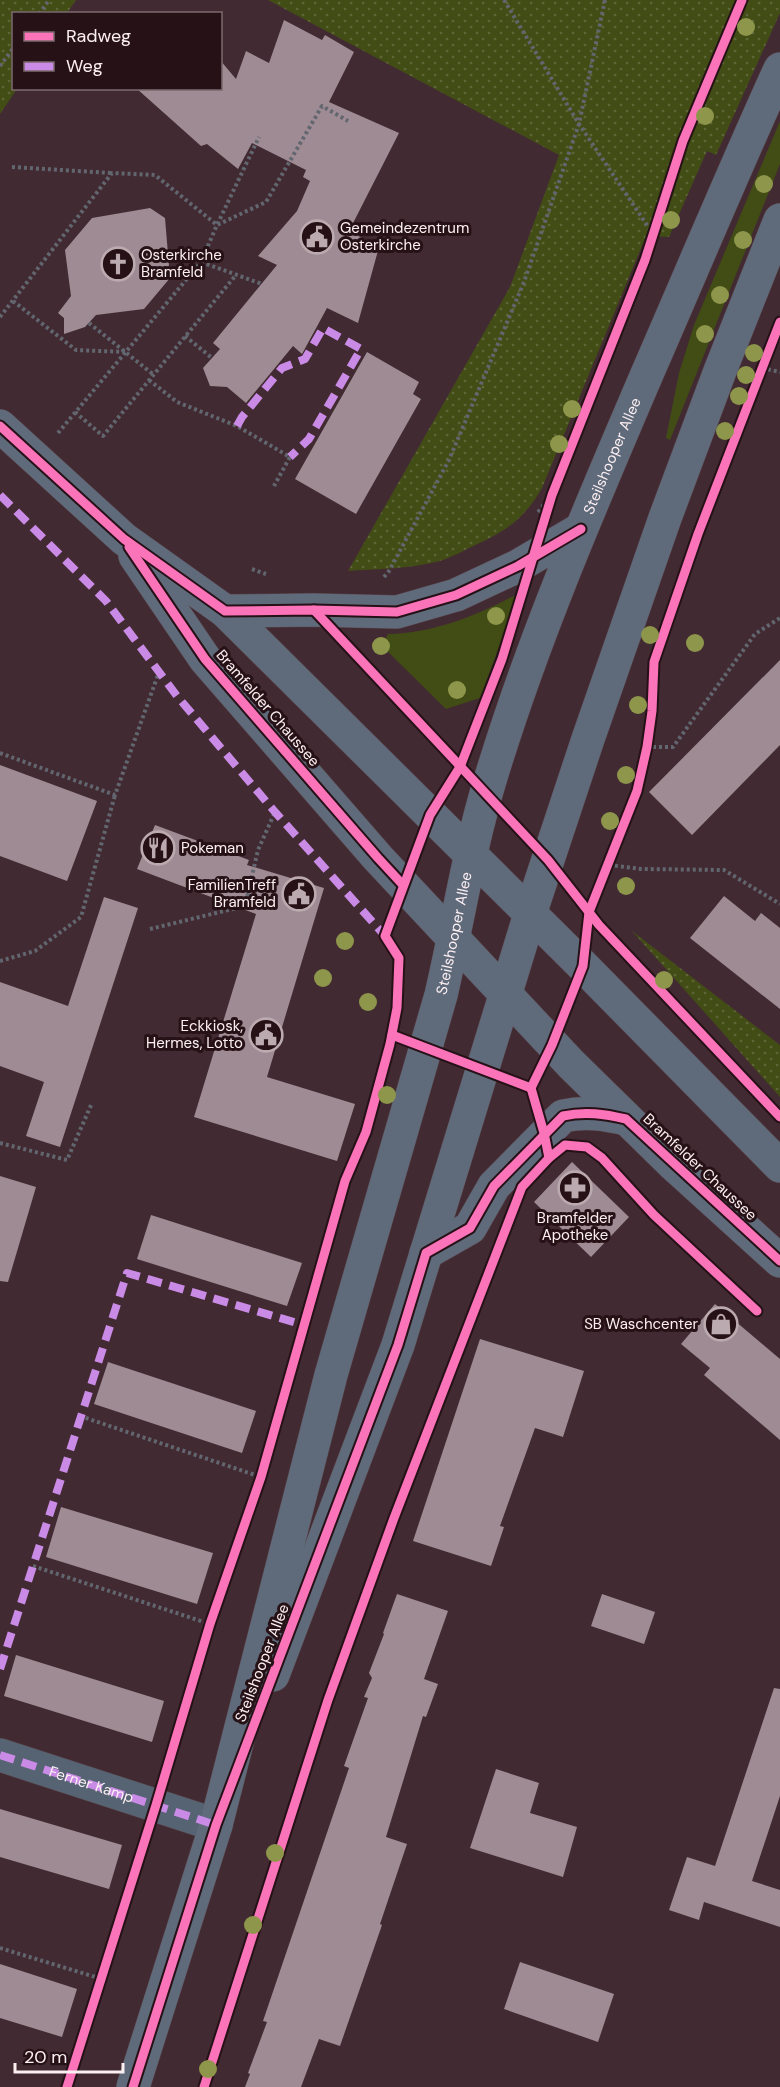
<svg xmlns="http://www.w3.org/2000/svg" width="780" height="2087" font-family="'DM Sans',sans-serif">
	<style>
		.green { fill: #424c15 }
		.park { fill: url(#park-dots) }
		.building { fill: #9e8b93 }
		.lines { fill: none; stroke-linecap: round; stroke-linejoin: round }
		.minor-casing { stroke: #5a474e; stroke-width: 34 }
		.major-casing { stroke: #5a474e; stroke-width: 34 }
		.path { stroke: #62666f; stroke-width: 4; stroke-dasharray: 3 3; stroke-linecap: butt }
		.minor { stroke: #556372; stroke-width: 33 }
		.major { stroke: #5f6b7b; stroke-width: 33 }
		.quiet { stroke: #ca8be6; stroke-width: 8; stroke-dasharray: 15 8; stroke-linecap: butt }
		.cycleway-casing { stroke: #261117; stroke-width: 13 }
		.cycleway { stroke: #fb73b8; stroke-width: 9 }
		.tree { fill: #8d964a }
		.labels { text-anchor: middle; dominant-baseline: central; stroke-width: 6; stroke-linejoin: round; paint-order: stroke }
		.poi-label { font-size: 15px; fill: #fceff2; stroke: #261117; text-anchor: start }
		.street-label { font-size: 15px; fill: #fceff2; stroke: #261117 }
	</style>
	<defs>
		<pattern id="park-dots" width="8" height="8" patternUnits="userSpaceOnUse" patternTransform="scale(1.5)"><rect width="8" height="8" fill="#424c15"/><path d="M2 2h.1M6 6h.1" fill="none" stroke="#5e6638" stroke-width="1.8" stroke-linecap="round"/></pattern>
	</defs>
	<rect width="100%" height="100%" fill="#422a32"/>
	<g class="green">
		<path d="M780 121V164L670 440 666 438 679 373 694 325Z"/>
		<path d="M519 593 480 698 446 709 382 646 388 634C435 633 478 615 519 593Z"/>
	</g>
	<g class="park">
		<path d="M0 0H76L67 13 14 14V88L17 89 0 114Z"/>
		<path d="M268 0H780V13L716 155 707 151 669 237 646 236 542 488C523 521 503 533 469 548 456 555 441 562 426 564 400 569 374 569 348 571L510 287 559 155Z"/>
		<path d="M632 931 780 1045V1097Z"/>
	</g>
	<g class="building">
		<path d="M284 20 322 40 325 35 354 52 329 102 399 133 349 231 379 247 358 323 327 308 302 354 293 346 246 403 227 387 210 386 203 368 220 349 213 343 277 265 258 256 297 211 310 181 303 177 306 170 252 143 238 169 207 144 201 146 136 88H220V60L236 79 246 51 269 63Z"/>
		<path d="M150 208 165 218 170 278 144 309 96 315 85 327 64 334V318L58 313 71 296 65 250 92 218Z"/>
		<path d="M367 352 419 382 413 394 421 399 356 514 295 479Z"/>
		<path d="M780 660V745L692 835 649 792Z"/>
		<path d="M0 765 97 801 67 881 0 856Z"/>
		<path d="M155 825 249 860 247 865 324 888 267 1077 355 1104 337 1161 194 1117 256 914 137 869Z"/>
		<path d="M724 896 755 921 761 913 780 928V1009L690 938Z"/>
		<path d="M104 897 138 908 60 1147 26 1136 44 1082 0 1066V982L68 1006Z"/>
		<path d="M572 1162 629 1217 591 1257 534 1202Z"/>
		<path d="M0 1176 36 1187 8 1282 0 1281Z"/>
		<path d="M151 1215 302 1263 287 1306 137 1259Z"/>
		<path d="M715 1304 780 1359V1440L704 1375 710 1368 681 1344Z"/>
		<path d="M480 1339 584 1371 563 1437 535 1428 500 1526 504 1527 491 1566 413 1541Z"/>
		<path d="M108 1362 256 1411 242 1453 94 1404Z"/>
		<path d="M61 1507 213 1553 197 1604 46 1557Z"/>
		<path d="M397 1594 448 1611 424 1679 438 1684 426 1717 423 1716 386 1837 407 1844 380 1924 382 1925 340 2046 319 2039 301 2087H245L250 2074 248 2073 267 2022 263 2021 349 1768 344 1766 368 1698 364 1697 372 1678 369 1673 384 1634 383 1633Z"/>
		<path d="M602 1594 655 1612 644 1644 591 1626Z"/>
		<path d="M16 1655 164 1701 152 1742 4 1696Z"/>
		<path d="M774 1688 780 1689V1796L752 1881 780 1890V1927L704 1902 699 1920 669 1910 687 1857 715 1866Z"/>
		<path d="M496 1769 539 1783 530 1813 577 1827 563 1877 470 1848Z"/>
		<path d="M0 1809 122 1845 109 1889 0 1857Z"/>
		<path d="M520 1962 614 1994 598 2042 504 2009Z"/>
		<path d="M0 1964 77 1989 62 2037 0 2018Z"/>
	</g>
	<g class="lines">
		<g class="minor-casing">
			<path id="minor" d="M0 1755 216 1825"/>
		</g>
		<g class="major-casing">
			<g id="major">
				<path d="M0 426 124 539 225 611 583 966 780 1166"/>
				<path d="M135 556 205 659 378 858 571 1064 674 1165 780 1261"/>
				<path d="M225 611 314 610 397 612 456 595 518 566 581 529"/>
				<path d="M426 1253 470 1228 494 1186 563 1116C585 1111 605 1114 626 1119"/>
				<path d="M273 1675 398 1345 530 914 588 739 665 518 720 371 780 220"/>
				<path id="s1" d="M133 2087 216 1825 331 1375 441 995C458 922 469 848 491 777 533 639 590 507 647 374 691 273 734 170 780 69"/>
			</g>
		</g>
		<g class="path">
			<path d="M504 0 579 124 653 234"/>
			<path d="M39 14 49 0"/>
			<path d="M0 66 14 47"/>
			<path d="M12 167 111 173"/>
			<path d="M201 262 262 284"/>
			<path d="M13 301 76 350 126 352"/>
			<path d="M0 317 112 173 155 175 217 225 259 137"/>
			<path d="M89 323 154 375"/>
			<path d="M185 336 212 358"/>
			<path d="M762 368 780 372"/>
			<path d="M149 380 177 402 237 426 290 457 274 486"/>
			<path d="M75 412 103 436 236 275"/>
			<path d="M58 433 201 262 217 225 266 202 322 106 348 121"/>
			<path d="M538 512 552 495"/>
			<path d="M252 569 266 574"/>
			<path d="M384 577 389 571 449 460 524 282 579 124 605 0"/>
			<path d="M647 747H673L755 634 780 618"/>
			<path d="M0 753 115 795 159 672"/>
			<path d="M609 865 641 869 724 870 780 904"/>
			<path d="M150 929 245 906 258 850 275 812"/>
			<path d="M0 961 35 951 81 917 115 795"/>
			<path d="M0 1143 67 1160 92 1103"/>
			<path d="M80 1416 261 1477"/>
			<path d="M33 1566 210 1624"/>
			<path d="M0 1948 102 1979"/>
		</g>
		<use href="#minor" class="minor"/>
		<use href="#major" class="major"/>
		<g class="quiet">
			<path d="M237 426 242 417 282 368 305 359 323 328 361 349 309 439 290 457"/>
			<path d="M0 495 106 601 177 696 275 812 385 936"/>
			<path d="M0 1669 127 1273 304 1325"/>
			<path id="s2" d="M0 1755 216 1825"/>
		</g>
		<g class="cycleway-casing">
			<g id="cycleway">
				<path d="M0 426 124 539 225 611 314 610 397 612 456 595 518 566 581 529"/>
				<path d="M129 547 205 659 378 858 403 885"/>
				<path d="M314 610 548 860 599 925 780 1117"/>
				<path d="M392 1035 531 1088"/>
				<path d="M549 1158 544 1133 531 1088 552 1045 583 966 589 912 637 791 647 747 652 711 654 662 698 534 780 322"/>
				<path d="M67 2087 156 1805 210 1624 261 1477 345 1181 366 1132 390 1044 397 1008 399 958 385 936 430 815 460 767 502 659 552 495 645 260 683 141 742 0"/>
				<path d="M133 2087 216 1825 398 1345 426 1253 470 1228 494 1186 563 1116C585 1111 605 1114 626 1119L780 1261"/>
				<path d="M204 2087 328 1700 394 1518 522 1187 549 1158 565 1145 587 1147 602 1158 654 1215 757 1311"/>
			</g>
		</g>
		<use href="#cycleway" class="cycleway"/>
	</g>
	<g class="tree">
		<circle cx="746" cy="27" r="9"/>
		<circle cx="705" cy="116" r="9"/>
		<circle cx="764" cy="184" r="9"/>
		<circle cx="671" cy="220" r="9"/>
		<circle cx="743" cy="240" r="9"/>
		<circle cx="720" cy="295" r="9"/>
		<circle cx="705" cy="334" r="9"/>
		<circle cx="754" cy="353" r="9"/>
		<circle cx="746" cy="375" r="9"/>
		<circle cx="739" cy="396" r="9"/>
		<circle cx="572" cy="409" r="9"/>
		<circle cx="725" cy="431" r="9"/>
		<circle cx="559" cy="444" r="9"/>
		<circle cx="496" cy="616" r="9"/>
		<circle cx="650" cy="635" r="9"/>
		<circle cx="695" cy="643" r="9"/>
		<circle cx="381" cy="646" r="9"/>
		<circle cx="457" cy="690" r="9"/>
		<circle cx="638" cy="705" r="9"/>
		<circle cx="626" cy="775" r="9"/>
		<circle cx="610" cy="821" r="9"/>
		<circle cx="626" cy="886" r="9"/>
		<circle cx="345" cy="941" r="9"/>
		<circle cx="323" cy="978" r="9"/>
		<circle cx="664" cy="980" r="9"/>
		<circle cx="368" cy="1002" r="9"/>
		<circle cx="387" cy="1095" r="9"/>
		<circle cx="275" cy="1853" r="9"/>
		<circle cx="253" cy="1925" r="9"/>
		<circle cx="208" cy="2069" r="9"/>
	</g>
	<defs>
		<g id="civic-ring" transform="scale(1.725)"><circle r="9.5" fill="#261117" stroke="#bbaaaf" stroke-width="1.5"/><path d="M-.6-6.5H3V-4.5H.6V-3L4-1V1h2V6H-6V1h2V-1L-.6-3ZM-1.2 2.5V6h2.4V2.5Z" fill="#bbaaaf"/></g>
		<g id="church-ring" transform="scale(1.725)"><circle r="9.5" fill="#261117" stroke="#bbaaaf" stroke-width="1.5"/><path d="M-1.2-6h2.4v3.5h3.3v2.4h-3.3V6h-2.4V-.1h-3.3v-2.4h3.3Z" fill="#bbaaaf"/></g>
		<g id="restaurant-ring" transform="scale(1.725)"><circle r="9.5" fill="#261117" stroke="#bbaaaf" stroke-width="1.5"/><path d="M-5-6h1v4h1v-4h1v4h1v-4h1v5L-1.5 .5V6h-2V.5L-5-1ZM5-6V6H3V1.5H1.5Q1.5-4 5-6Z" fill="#bbaaaf"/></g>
		<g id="pharmacy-ring" transform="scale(1.725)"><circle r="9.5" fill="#261117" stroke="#bbaaaf" stroke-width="1.5"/><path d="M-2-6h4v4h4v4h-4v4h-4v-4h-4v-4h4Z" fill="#bbaaaf"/></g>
		<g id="shop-ring" transform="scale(1.725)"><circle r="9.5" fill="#261117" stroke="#bbaaaf" stroke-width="1.5"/><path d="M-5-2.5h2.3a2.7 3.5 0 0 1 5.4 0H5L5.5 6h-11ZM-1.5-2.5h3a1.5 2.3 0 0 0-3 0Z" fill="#bbaaaf"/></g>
	</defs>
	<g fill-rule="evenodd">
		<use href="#civic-ring" x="317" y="237"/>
		<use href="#church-ring" x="118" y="264"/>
		<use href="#restaurant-ring" x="158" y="848"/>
		<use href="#civic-ring" x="299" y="894"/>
		<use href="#civic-ring" x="266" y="1035"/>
		<use href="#pharmacy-ring" x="575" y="1188"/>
		<use href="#shop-ring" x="721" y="1324"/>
	</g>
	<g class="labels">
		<g class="poi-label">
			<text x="340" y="228">Gemeindezentrum<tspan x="340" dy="17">Osterkirche</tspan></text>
			<text x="141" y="255">Osterkirche<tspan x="141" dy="17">Bramfeld</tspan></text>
			<text x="181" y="848">Pokeman</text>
			<text x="276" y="885" text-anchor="end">FamilienTreff<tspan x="276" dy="17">Bramfeld</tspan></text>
			<text x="243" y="1026" text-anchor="end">Eckkiosk,<tspan x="243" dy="17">Hermes, Lotto</tspan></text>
			<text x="575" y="1218" text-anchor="middle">Bramfelder<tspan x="575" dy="17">Apotheke</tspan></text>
			<text x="698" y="1324" text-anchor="end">SB Waschcenter</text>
		</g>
		<g class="street-label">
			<text stroke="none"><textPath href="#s1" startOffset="1702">Steilshooper Allee</textPath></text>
			<text transform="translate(268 708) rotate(49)">Bramfelder Chaussee</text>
			<text stroke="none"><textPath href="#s1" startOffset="1198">Steilshooper Allee</textPath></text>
			<text transform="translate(700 1167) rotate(43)">Bramfelder Chaussee</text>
			<text transform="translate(262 1663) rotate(-69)">Steilshooper Allee</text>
			<text stroke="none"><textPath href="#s2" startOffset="96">Ferner Kamp</textPath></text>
		</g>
	</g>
	<rect x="12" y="12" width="210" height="78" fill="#261117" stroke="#7c6a6f" stroke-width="1.5"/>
	<rect x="24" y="32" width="30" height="9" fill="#fb73b8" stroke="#7c6a6f" stroke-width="1.5"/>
	<text x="66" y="42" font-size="18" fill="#fceff2">Radweg</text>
	<rect x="24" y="62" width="30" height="9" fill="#ca8be6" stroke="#7c6a6f" stroke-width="1.5"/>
	<text x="66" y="72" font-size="18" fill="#fceff2">Weg</text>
	<path d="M15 2063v9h108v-9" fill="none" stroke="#fceff2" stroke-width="3"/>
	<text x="24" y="2063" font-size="18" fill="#fceff2" stroke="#261117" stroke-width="4.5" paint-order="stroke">20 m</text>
</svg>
